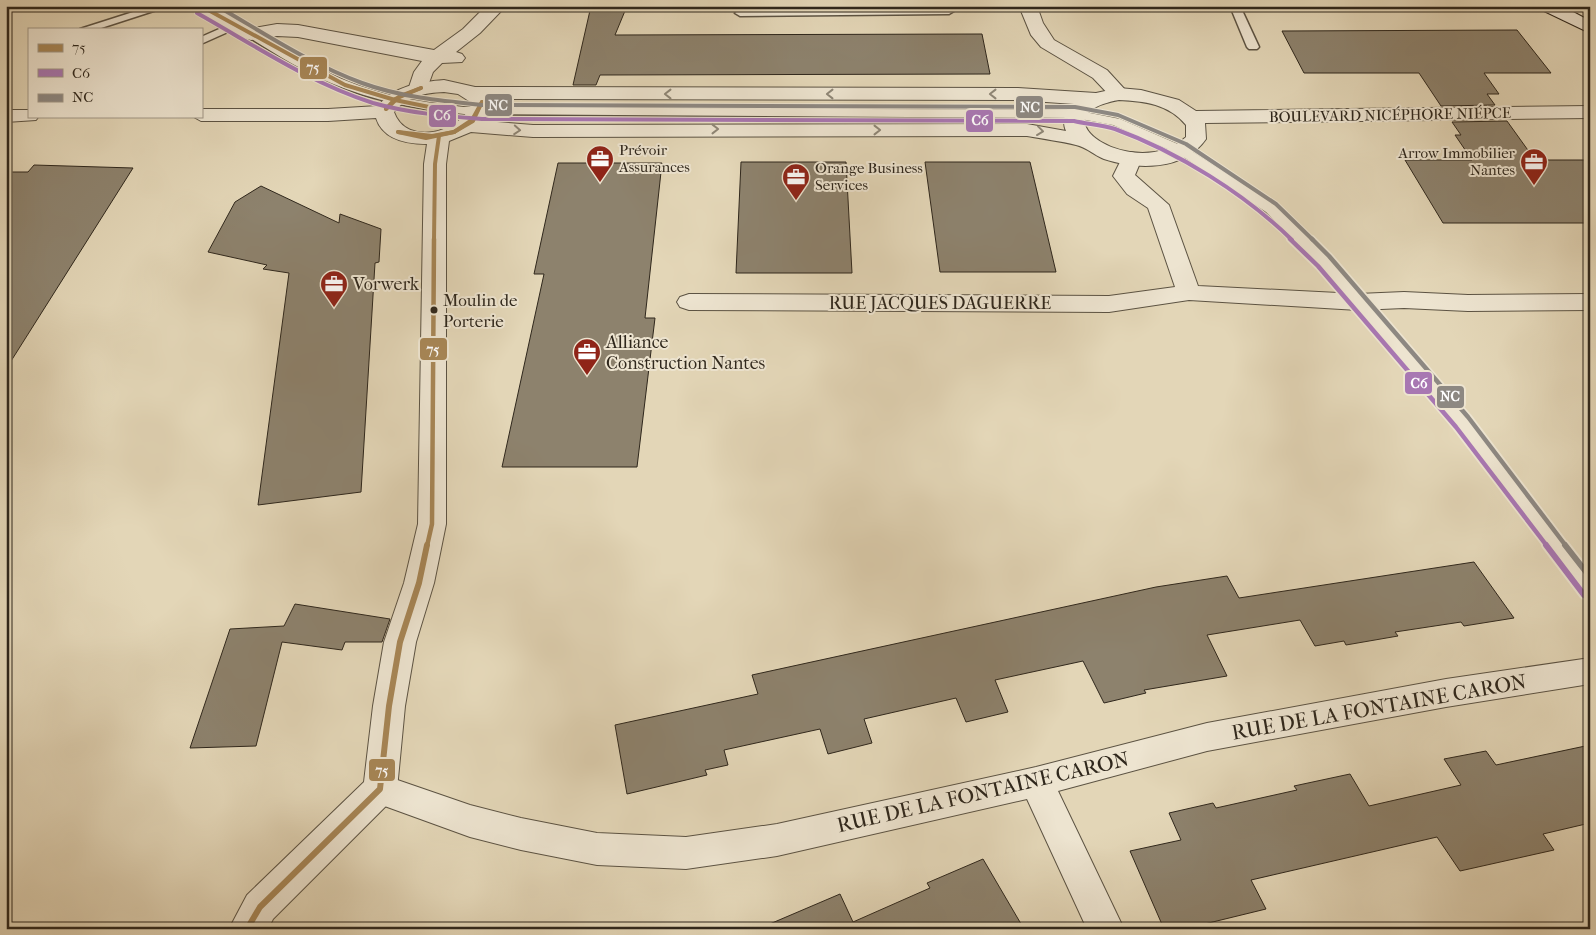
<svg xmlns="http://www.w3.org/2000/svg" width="1596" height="935" font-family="'IM FELL French Canon',serif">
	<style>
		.building { fill: #8d826d; stroke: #2f271c }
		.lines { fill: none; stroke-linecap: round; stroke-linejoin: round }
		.service-casing { stroke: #5c5343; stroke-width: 3 }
		.minor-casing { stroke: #5c5343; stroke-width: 2 }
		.tertiary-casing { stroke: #5c5343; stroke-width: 2 }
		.secondary-casing { stroke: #2f271c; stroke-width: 2 }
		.service { fill: #ede4d0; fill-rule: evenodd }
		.minor { fill: #ede4d0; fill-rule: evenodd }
		.tertiary { fill: #ede4d0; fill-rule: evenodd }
		.secondary { fill: #ede4d0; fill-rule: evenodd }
		.bus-1-far2-casing { stroke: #ede4d0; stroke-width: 6 }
		.bus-1-far1-casing { stroke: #ede4d0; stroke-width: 8 }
		.bus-1-casing { stroke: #ede4d0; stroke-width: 10 }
		.bus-2-far2-casing { stroke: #ede4d0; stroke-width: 6 }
		.bus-2-far1-casing { stroke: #ede4d0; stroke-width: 8 }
		.bus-2-casing { stroke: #ede4d0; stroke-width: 10 }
		.bus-3-far2-casing { stroke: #ede4d0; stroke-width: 6 }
		.bus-3-far1-casing { stroke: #ede4d0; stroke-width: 8 }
		.bus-3-casing { stroke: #ede4d0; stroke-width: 10 }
		.bus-1-far2 { stroke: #a78656; stroke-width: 4 }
		.bus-1-far1 { stroke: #a78656; stroke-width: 4.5 }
		.bus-1 { stroke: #a78656; stroke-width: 6 }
		.bus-2-far2 { stroke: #a877b2; stroke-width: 4 }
		.bus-2-far1 { stroke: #a877b2; stroke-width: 4.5 }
		.bus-2 { stroke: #a877b2; stroke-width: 6 }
		.bus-3-far2 { stroke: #8d8882; stroke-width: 4 }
		.bus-3-far1 { stroke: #8d8882; stroke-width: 4.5 }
		.bus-3 { stroke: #8d8882; stroke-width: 6 }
		.oneway { stroke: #8e8676 }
		.bus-dot { fill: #2f271c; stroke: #ede4d0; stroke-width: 2 }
		.labels { text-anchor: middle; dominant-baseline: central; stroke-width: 4; stroke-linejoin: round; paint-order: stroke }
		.far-street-label { font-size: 15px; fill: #2f271c; stroke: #ede4d0 }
		.far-poi-label { font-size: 15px; fill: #2f271c; stroke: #ede4d0; text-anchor: start }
		.bus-label { font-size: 17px; fill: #2f271c; stroke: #ede4d0; text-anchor: start }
		.poi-label { font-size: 18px; fill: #2f271c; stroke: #ede4d0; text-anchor: start }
		.street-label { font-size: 18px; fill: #2f271c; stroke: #ede4d0 }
		.near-street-label { font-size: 21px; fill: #2f271c; stroke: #ede4d0 }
		.line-badge { stroke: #ede4d0; stroke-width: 2 }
		.badge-label { font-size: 14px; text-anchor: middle; font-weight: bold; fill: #fff }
	</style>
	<rect width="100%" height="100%" fill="#e3d6b7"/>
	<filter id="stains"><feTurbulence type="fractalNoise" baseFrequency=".004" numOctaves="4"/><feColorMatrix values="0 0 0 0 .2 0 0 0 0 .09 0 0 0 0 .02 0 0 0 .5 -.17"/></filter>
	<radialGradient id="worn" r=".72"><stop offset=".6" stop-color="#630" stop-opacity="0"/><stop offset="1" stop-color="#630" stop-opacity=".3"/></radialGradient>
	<g class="building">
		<path d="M591 6H627L615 35 982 34 990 74 600 75 596 85H573Z"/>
		<path d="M1517 30 1551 73H1484L1499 94H1487L1495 105 1441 106 1419 73H1304L1282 31Z"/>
		<path d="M1507 121 1535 160H1590V223H1443L1405 160H1472L1455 135H1461L1452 122Z"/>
		<path d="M741 162H846L852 273H736Z"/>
		<path d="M925 162H1030L1056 272H940Z"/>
		<path d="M558 163H662L645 318H655L637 467H502L544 274H534Z"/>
		<path d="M34 165 133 168 6 369V172H28Z"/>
		<path d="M261 186 339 223 340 214 381 229 379 262 375 263 361 492 258 505 289 273 263 269 267 265 208 252 235 202Z"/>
		<path d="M1474 562 1514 618 1464 626 1461 622 1395 632 1398 636 1346 645 1344 641 1315 646 1300 620 1207 635 1227 676 1144 690 1146 693 1104 703 1083 661 995 680 1008 712 966 722 956 698 864 719 872 743 828 754 820 729 724 750 728 765 705 770 707 775 627 794 615 725 758 694 752 675 1156 587 1227 576 1239 598Z"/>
		<path d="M295 604 390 619 382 642H345L342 650 282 642 256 746 190 748 230 629 284 626Z"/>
		<path d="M1590 745V823L1543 834 1554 850 1460 871 1437 837 1251 880 1266 909 1184 929H1164L1130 851 1181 840 1169 813 1213 803 1216 808 1297 790 1294 786 1350 774 1369 806 1461 785 1444 759 1486 751 1496 765Z"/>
		<path d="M983 859 1024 929H758L840 894 853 922 930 888 927 883Z"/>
	</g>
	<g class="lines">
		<g class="service-casing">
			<g id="service">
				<path d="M152 6H169L98 29H80Z"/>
				<path d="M815 6H825V9L952 6 954 11 949 14 740 16 735 13 740 10 815 9Z"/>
				<path d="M1230 6H1240L1259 47 1257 49H1249L1247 47Z"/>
				<path d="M235 22 239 23V27L201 44V37Z"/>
				<path d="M251 31C269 35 305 61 325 71 368 93 416 102 464 107L1075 110 1120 119 1187 148 1276 206 1328 258 1468 418 1590 577V597L1584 595 1456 426 1318 264 1266 212 1179 154 1113 125 1075 118 464 114C419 109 373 101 331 83 301 70 274 53 247 36L246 34Z"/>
			</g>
		</g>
		<g class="minor-casing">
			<g id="minor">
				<path d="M192 6H215L254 28 277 24 298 25 434 50 463 29 486 6H506L480 33 456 52 462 54 465 58 462 62 442 63 433 72 425 94H411L408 90 414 72 422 61 298 37 277 36 251 40 244 38 195 10Z"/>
				<path d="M1019 6H1037L1043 23 1054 40 1107 70 1129 94 1126 98H1112L1093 78 1041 47 1031 35Z"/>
				<path d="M1131 152 1138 154 1142 158 1135 175 1169 205 1198 286 1358 294 1404 292 1468 295 1590 294V310L1468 311 1404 308 1358 310 1189 300 1109 312 689 310 680 307 677 302 680 297 689 294 1109 296 1175 287 1148 208 1127 194 1113 176 1124 154Z"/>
				<path d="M1590 658V684L1446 707 1207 751 1058 791 1124 929H1087L1027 799 777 856 686 869 597 865 521 850 470 837 368 800 363 789 368 778 380 774 470 805 521 818 597 833 686 837 777 824 1036 767 1207 723 1446 679Z"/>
			</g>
		</g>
		<g class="tertiary-casing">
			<g id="tertiary">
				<path d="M444 80 475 87 1018 88 1096 93 1119 88 1141 90 1179 100 1196 111 1590 106V118L1205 123 1206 139C1184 171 1137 170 1104 159 1094 155 1086 147 1076 145 1061 141 1043 139 1027 136L533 137 471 132 449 141 446 164V524L434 583 416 642 405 706 397 789 392 800 273 919 268 929H229L247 895 364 782 373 706 384 642 404 583 418 524 424 164 427 144C407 144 383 140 376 118L328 121H201L192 116H201V109H328L378 106C394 86 420 82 444 80ZM444 92 458 94 472 103C461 133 406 147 394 112 407 96 425 93 444 92ZM490 99 1018 100 1074 104C1066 112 1061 119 1066 131L1027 124 533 125 484 121 492 102ZM1119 100C1144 101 1169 104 1186 125V137C1137 183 1030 116 1119 100Z"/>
				<path d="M6 110H29V116H39L36 120 6 122Z"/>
			</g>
		</g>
		<g class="secondary-casing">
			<path id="secondary" d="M1539 6H1562L1590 21V33L1542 10Z"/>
		</g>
		<use href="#service" class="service"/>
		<use href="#minor" class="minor"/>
		<use href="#tertiary" class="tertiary"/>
		<use href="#secondary" class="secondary"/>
		<g class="bus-1-far2-casing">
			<g id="bus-1-far2">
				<path d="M201 6 345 85 395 100 434 108"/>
				<path d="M386 109 395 99 421 88"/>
				<path d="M386 109 400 96 421 88"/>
				<path d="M398 132 432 136 454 132"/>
				<path d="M398 132 426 138 454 132"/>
				<path d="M454 132 472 120 482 102"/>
				<path d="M454 132 473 121 482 102"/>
				<path d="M434 240 435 164 439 136"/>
			</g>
		</g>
		<g class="bus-1-far1-casing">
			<path id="bus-1-far1" d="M427 546 432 524 434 239"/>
		</g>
		<g class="bus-1-casing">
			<path id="bus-1" d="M247 929 260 907 380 789 389 706 400 642 419 583 427 545"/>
		</g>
		<g class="bus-2-far2-casing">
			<path id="bus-2-far2" d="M197 13C254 45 310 83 373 103 408 113 445 116 482 119L1074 121C1087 124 1102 125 1115 129 1178 152 1245 194 1292 240"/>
		</g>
		<g class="bus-2-far1-casing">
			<path id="bus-2-far1" d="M1290 239 1318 266 1456 427 1547 546"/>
		</g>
		<g class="bus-2-casing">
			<path id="bus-2" d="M1546 545 1584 595"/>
		</g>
		<g class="bus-3-far2-casing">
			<path id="bus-3-far2" d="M217 6C264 33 310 64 362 83 400 97 442 101 482 105L1075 107 1118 115 1186 144 1276 204 1313 240"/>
		</g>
		<g class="bus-3-far1-casing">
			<path id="bus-3-far1" d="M1312 239 1329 256 1468 417 1566 546"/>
		</g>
		<g class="bus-3-casing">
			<path id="bus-3" d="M1565 545 1590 577"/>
		</g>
		<use href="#bus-1-far2" class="bus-1-far2"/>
		<use href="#bus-1-far1" class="bus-1-far1"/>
		<use href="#bus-1" class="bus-1"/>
		<use href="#bus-2-far2" class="bus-2-far2"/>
		<use href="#bus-2-far1" class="bus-2-far1"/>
		<use href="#bus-2" class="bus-2"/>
		<use href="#bus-3-far2" class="bus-3-far2"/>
		<use href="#bus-3-far1" class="bus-3-far1"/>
		<use href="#bus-3" class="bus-3"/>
	</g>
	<defs><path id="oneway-chevron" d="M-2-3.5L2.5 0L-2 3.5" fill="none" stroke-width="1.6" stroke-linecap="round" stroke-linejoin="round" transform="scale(1.25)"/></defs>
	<g class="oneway">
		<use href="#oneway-chevron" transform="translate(668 94) rotate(180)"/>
		<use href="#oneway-chevron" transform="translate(830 94) rotate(180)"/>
		<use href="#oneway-chevron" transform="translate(993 94) rotate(-180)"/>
		<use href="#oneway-chevron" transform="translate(715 129)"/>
		<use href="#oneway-chevron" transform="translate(517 130) rotate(4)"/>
		<use href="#oneway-chevron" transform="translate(877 130)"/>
		<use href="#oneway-chevron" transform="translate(1040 131) rotate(7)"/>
	</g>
	<defs>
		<g id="office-pin" transform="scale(1.4375)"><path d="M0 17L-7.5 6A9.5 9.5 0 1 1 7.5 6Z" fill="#8f2418" stroke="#ede4d0"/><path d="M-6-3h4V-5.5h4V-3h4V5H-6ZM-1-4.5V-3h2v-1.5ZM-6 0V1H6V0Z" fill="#fff"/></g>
	</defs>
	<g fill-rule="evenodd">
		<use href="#office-pin" x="600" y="159"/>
		<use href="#office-pin" x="1534" y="162"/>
		<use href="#office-pin" x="796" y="177"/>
		<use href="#office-pin" x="334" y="284"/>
		<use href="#office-pin" x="587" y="352"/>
	</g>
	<circle class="bus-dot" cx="434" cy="310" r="4.5"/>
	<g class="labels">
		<g class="far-street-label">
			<text transform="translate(1390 115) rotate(-1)">BOULEVARD NICÉPHORE NIÉPCE</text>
		</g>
		<g class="far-poi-label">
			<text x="619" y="150">Prévoir<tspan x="619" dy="17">Assurances</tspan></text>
			<text x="1515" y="153" text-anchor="end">Arrow Immobilier<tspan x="1515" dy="17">Nantes</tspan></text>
			<text x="815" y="168">Orange Business<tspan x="815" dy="17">Services</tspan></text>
		</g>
		<g class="bus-label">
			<text x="443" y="300">Moulin de<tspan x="443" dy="21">Porterie</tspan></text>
		</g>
		<g class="poi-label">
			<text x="353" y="284">Vorwerk</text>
			<text x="606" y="342">Alliance<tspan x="606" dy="21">Construction Nantes</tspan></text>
		</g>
		<g class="street-label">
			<text x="940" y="303">RUE JACQUES DAGUERRE</text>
		</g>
		<g class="near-street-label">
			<text transform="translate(1379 707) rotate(-10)">RUE DE LA FONTAINE CARON</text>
			<text transform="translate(983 792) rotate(-13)">RUE DE LA FONTAINE CARON</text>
		</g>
	</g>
	<g class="line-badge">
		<rect x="299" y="56" width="29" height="24" rx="5" fill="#a78656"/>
		<rect x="484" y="93" width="29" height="24" rx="5" fill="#8d8882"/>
		<rect x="1015" y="95" width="29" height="24" rx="5" fill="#8d8882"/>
		<rect x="428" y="104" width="29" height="24" rx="5" fill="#a877b2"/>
		<rect x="965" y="109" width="29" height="24" rx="5" fill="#a877b2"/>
		<rect x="419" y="337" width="29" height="24" rx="5" fill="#a78656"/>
		<rect x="1404" y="371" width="29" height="24" rx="5" fill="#a877b2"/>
		<rect x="1436" y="385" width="29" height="24" rx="5" fill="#8d8882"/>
		<rect x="368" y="758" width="28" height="24" rx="5" fill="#a78656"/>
	</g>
	<g class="badge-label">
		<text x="313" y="72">75</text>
		<text x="498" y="110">NC</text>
		<text x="1030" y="112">NC</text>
		<text x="442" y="120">C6</text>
		<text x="980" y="125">C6</text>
		<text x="433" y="354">75</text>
		<text x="1419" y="388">C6</text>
		<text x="1450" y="401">NC</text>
		<text x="382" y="775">75</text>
	</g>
	<rect width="1596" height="935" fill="none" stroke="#e3d6b7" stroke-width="25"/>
	<rect x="8" y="8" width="1581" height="920" fill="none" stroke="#2f271c" stroke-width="2.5"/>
	<rect x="12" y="12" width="1571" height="910" fill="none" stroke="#2f271c"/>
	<rect x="28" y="28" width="175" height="90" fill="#ede4d0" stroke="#a19888"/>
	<rect x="38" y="44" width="25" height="8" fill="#a78656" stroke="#a19888"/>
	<text x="72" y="52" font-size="15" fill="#2f271c">75</text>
	<rect x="38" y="69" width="25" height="8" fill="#a877b2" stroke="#a19888"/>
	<text x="72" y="78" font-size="15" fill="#2f271c">C6</text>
	<rect x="38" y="94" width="25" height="8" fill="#8d8882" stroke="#a19888"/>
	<text x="72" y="102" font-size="15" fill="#2f271c">NC</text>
	<rect width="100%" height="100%" filter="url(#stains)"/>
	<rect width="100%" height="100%" fill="url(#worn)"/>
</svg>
